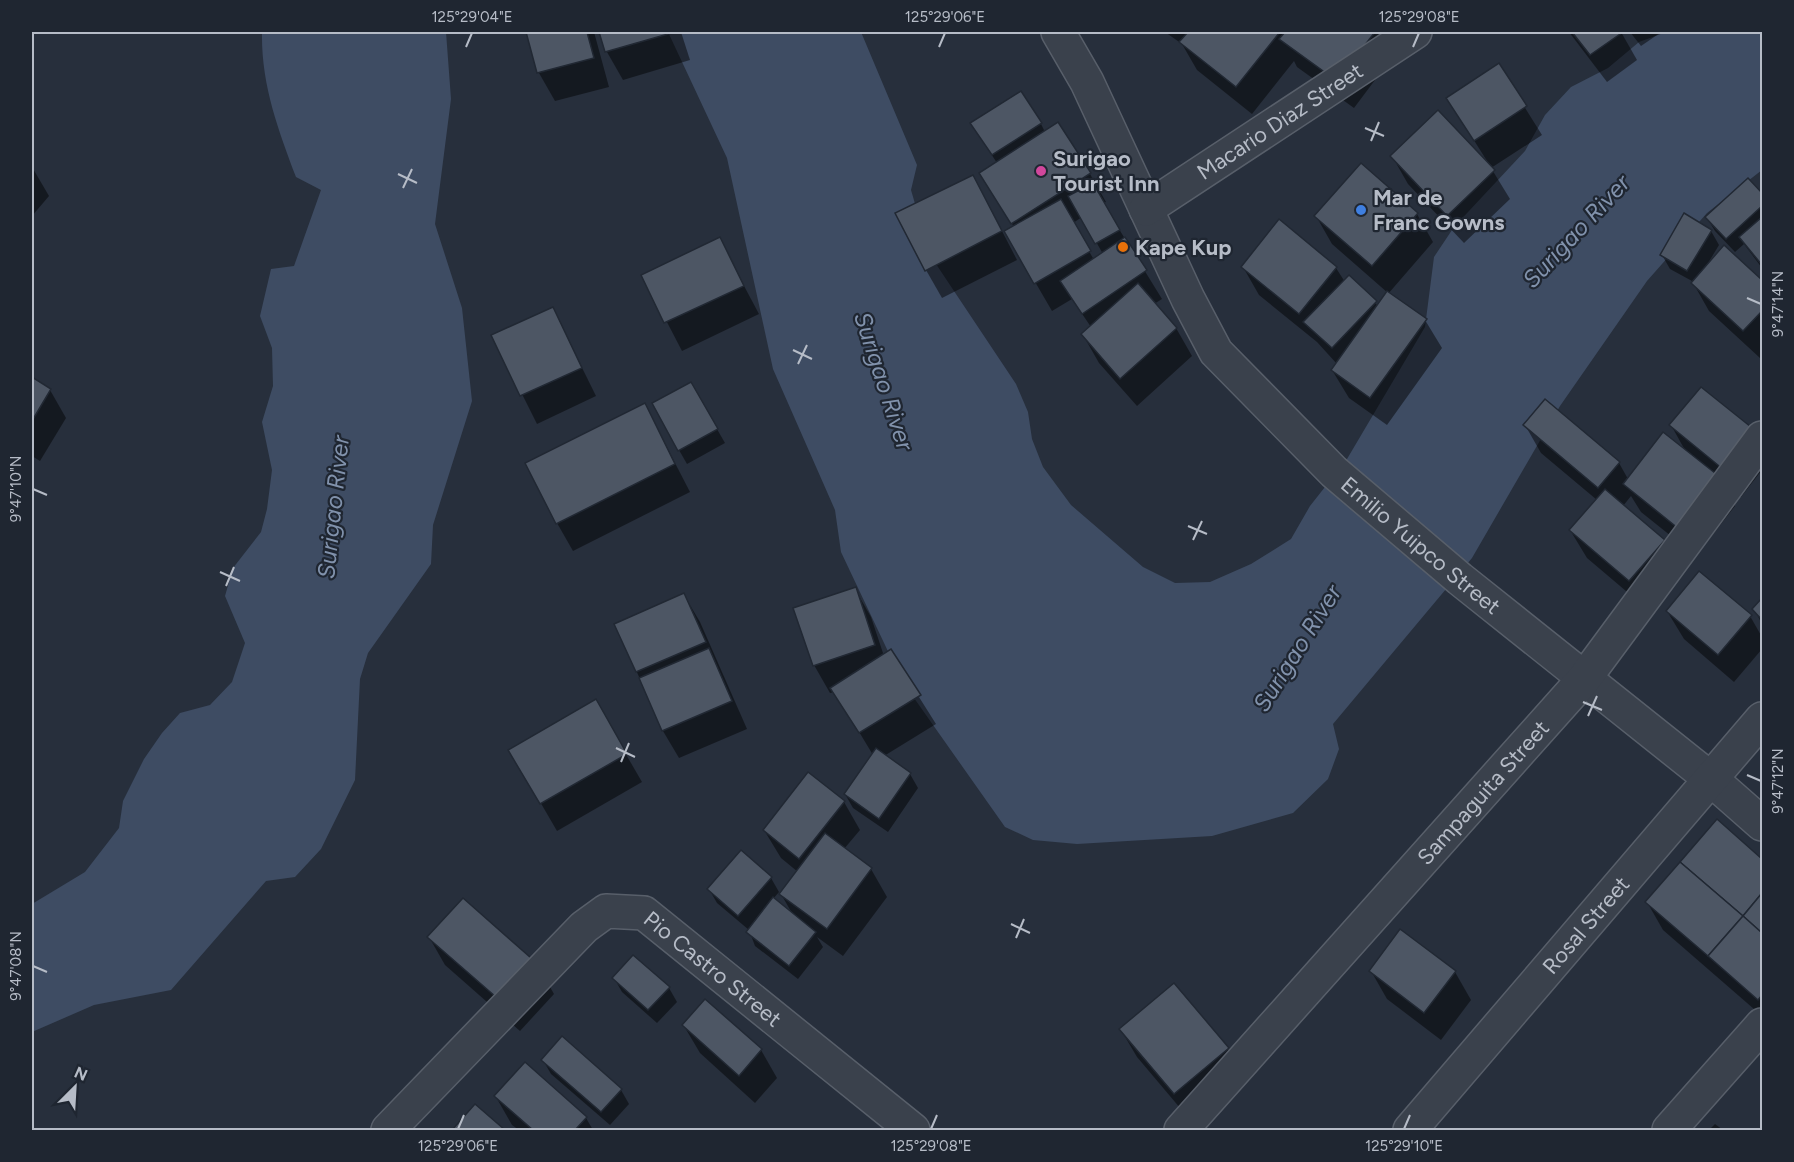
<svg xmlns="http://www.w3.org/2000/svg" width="1794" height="1162" font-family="Figtree,sans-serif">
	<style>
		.water { fill: #3e4c63 }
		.shadow { fill: #0007; fill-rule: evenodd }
		.building { fill: #4d5664; stroke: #212833; stroke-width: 1.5 }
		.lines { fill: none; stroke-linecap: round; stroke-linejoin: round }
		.street-casing { stroke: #585f6a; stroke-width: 36 }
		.street { stroke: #3a414c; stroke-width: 33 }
		.ticks { fill: none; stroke: #b6bcc7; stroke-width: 2 }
		.hotel-dot { fill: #d1479c; stroke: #1f2631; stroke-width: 2 }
		.shop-dot { fill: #3f7fe0; stroke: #1f2631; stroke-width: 2 }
		.food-dot { fill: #e8710a; stroke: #1f2631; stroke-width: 2 }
		.labels { text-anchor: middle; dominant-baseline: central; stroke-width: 4.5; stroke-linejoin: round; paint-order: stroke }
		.street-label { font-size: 22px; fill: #b6bcc7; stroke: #1f2631 }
		.poi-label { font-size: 22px; font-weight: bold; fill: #b6bcc7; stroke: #1f2631; text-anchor: start }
		.water-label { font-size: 24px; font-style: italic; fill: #8192ac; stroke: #1f2631 }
		.neatline { fill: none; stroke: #b6bcc7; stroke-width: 2 }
		.ticks-label { font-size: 15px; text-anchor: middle; fill: #b6bcc7 }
	</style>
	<rect width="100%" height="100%" fill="#272f3c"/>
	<g class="water">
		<path d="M262 32H446L451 99 435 224 462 308 472 401 433 525 431 564 368 653 360 679 355 780 321 849 295 877 266 881 171 990 94 1005 32 1032V904L85 872 119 828 123 801 144 759 162 733 180 713 210 705 232 682 245 643 225 596 233 568 261 532 267 509 272 470 262 422 273 386 272 348 260 316 271 269 294 266 321 190 296 177C278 129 261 84 262 32Z"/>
		<path d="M668 32H861L917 165 911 190 930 255 1016 384 1028 412 1032 439 1043 467 1071 505 1143 567 1175 583 1210 582 1251 564 1291 539 1310 506 1347 459 1425 327 1434 257 1454 227 1525 151 1545 115 1571 87 1608 68 1639 42 1666 32H1762V170L1707 213 1647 281 1560 406 1472 558 1333 724 1339 749 1328 779 1293 813 1212 836 1077 844 1033 840 1005 827 902 681 841 552 835 510 773 369 727 158Z"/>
	</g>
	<g class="shadow">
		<path d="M527 32H594L609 87 555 101 539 73Z"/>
		<path d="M600 32H681L690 60 623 80 607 52Z"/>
		<path d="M1165 32H1384L1396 52 1354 108 1297 67 1294 61 1252 114 1197 70 1182 44Z"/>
		<path d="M1569 32H1621L1637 60 1607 82Z"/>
		<path d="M1630 32H1660V33L1641 46Z"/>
		<path d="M1498 65 1542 135 1491 168 1510 199 1464 243 1408 184 1392 156 1487 161 1448 99Z"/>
		<path d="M1041 124 1045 132 1058 125 1090 174 1106 202 1103 203 1162 299 1154 304 1176 328 1192 356 1137 406 1099 363 1083 335 1091 327 1072 299 1052 311 1006 232 1014 227 981 173 997 163 980 137ZM1082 217 1103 254 1094 260 1073 223Z"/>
		<path d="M1361 165 1417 214 1433 242 1388 294 1425 320 1442 348 1387 425 1349 398 1332 370 1337 364 1317 342 1259 295 1243 267 1336 268 1345 282 1349 277 1378 306 1388 293 1332 244 1316 216Z"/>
		<path d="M32 167 49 196 32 216Z"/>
		<path d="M1748 180 1762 195V268L1744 244 1735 252 1715 231 1707 218Z"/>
		<path d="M988 204 1017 260 942 298 926 270Z"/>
		<path d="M1711 231 1719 245 1707 265 1724 248 1762 282V356L1760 358 1709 311 1692 281 1670 269 1662 255Z"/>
		<path d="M719 239 759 314 682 351 643 276Z"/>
		<path d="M553 309 596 396 537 424 493 336Z"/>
		<path d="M32 379 50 390 66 418 40 461 32 456Z"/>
		<path d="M691 384 725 443 687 464 679 450Z"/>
		<path d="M645 405 690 492 573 551 557 523Z"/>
		<path d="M1525 425 1619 463 1628 479 1686 452 1671 425 1762 446V470L1741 497 1721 482 1735 506 1696 556 1641 512 1631 496 1623 506 1664 541 1680 568 1646 608 1587 558 1570 530 1597 500 1541 453Z"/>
		<path d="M855 589 871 617 884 656 890 651 936 724 884 756 910 774 918 788 888 832 853 808 845 794 873 755 835 692 830 693 814 665Z"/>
		<path d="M684 595 700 622 747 729 679 758 663 731 616 625Z"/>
		<path d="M1762 600V624L1754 609Z"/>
		<path d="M1667 611 1750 616 1762 637V649L1734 682 1684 639Z"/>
		<path d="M595 701 642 782 557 831 510 750Z"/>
		<path d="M844 802 860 830 844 849 871 869 887 897 843 956 817 937 823 947 798 979 755 946 749 930 717 903 709 889 741 852 771 878 779 892 773 899 793 915 781 894 798 872 781 858 764 830Z"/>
		<path d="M1717 822 1762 861V1016L1663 930 1647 902Z"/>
		<path d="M429 937 538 966 554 994 520 1031 445 965Z"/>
		<path d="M1371 971 1455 972 1471 1000 1441 1040 1387 999Z"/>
		<path d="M614 978 669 988 677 1002 657 1023 622 992Z"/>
		<path d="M706 1001 761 1050 777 1078 755 1103 700 1053 684 1026Z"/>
		<path d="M1121 1030 1228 1049 1244 1077 1191 1121 1137 1057Z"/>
		<path d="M543 1060 621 1090 629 1104 610 1125 551 1074Z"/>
		<path d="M525 1064 586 1118 593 1130H519L512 1125 496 1097Z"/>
		<path d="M475 1106 502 1130H454Z"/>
		<path d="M1715 1124 1723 1130H1709Z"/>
	</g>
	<g class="building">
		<path d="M526 32H587L594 58 537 73Z"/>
		<path d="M599 32H675L605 52Z"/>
		<path d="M1188 32H1280L1236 87 1179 42Z"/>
		<path d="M1285 32H1375L1337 81 1279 39Z"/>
		<path d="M1572 32H1623L1590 55Z"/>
		<path d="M1499 63 1527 106 1474 141 1446 98Z"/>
		<path d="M1021 91 1042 123 992 155 970 123Z"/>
		<path d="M1438 110 1495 170 1447 216 1390 156Z"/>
		<path d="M1058 122 1091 173 1011 224 979 173Z"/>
		<path d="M1361 163 1418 213 1372 266 1314 216Z"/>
		<path d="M973 175 1002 231 925 271 895 213Z"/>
		<path d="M1748 178 1762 193V206L1726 239 1705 217Z"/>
		<path d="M1093 183 1120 230 1095 244 1068 196Z"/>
		<path d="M1061 199 1091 251 1034 284 1004 231Z"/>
		<path d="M1684 213 1712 230 1687 271 1660 255Z"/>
		<path d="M1762 217V265L1739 237Z"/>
		<path d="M1279 219 1337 267 1299 314 1241 267Z"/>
		<path d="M720 237 744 286 664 323 641 275Z"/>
		<path d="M1125 237 1147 270 1082 314 1060 281Z"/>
		<path d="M1724 245 1762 280V311L1743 331 1691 283Z"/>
		<path d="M1349 275 1377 301 1332 348 1303 322Z"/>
		<path d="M1138 283 1177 328 1120 379 1081 334Z"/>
		<path d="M1387 291 1427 319 1370 398 1331 370Z"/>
		<path d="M553 307 582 368 520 396 491 335Z"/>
		<path d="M32 377 51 389 32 421Z"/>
		<path d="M691 382 718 429 678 451 652 403Z"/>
		<path d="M1701 387 1756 431 1724 470 1669 425Z"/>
		<path d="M1545 399 1620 462 1598 488 1523 425Z"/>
		<path d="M645 403 675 464 556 524 525 463Z"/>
		<path d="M1663 432 1720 477 1679 529 1623 484Z"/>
		<path d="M1605 489 1665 540 1629 581 1569 530Z"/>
		<path d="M1699 571 1752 615 1718 655 1666 611Z"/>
		<path d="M856 587 875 645 813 666 793 608Z"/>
		<path d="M684 593 706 642 636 672 614 624Z"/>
		<path d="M1762 598V620L1752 609Z"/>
		<path d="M709 648 732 701 662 731 639 678Z"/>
		<path d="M891 649 921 695 859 733 830 688Z"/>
		<path d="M596 699 627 754 540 804 508 750Z"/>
		<path d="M876 748 911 773 879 819 844 794Z"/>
		<path d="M808 772 845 801 799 859 763 830Z"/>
		<path d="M1717 819 1762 859V893L1743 916 1680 862Z"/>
		<path d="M825 833 872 868 827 929 779 894Z"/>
		<path d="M741 850 772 877 738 916 707 889Z"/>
		<path d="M1680 862 1743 916 1708 956 1645 902Z"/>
		<path d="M1762 893V933L1743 916Z"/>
		<path d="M773 897 816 932 789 966 746 932Z"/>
		<path d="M463 898 539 965 504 1004 427 937Z"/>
		<path d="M1743 916 1762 933V995L1758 1000 1708 956Z"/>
		<path d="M1400 929 1456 971 1424 1013 1369 971Z"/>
		<path d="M633 955 670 987 648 1010 612 978Z"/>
		<path d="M1174 983 1229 1048 1174 1094 1119 1029Z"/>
		<path d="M705 999 762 1049 739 1076 682 1025Z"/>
		<path d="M562 1036 622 1089 601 1112 541 1060Z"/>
		<path d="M525 1062 587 1117 575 1130H533L494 1096Z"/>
		<path d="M475 1104 505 1130H452Z"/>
	</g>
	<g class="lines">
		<g class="street-casing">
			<g id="street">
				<path id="s1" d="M1058 32 1087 82 1188 299 1216 352 1334 472 1460 579 1712 780 1762 824"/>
				<path id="s2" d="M1146 209 1415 32"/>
				<path id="s3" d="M388 1130 584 927 606 911 644 913 913 1130"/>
				<path id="s4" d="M1181 1130 1584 679 1762 438"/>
				<path id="s5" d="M1410 1130 1762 719"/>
				<path d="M1669 1130 1762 1025"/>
			</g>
		</g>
		<use href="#street" class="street"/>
	</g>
	<path class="ticks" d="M466 47 472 33M939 47 945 33M1413 47 1419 33M1365 128 1384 136M1371 141 1379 122M398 174 417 183M403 188 412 169M1747 298 1761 304M793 350 812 359M798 364 807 345M33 489 47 495M1188 526 1207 534M1193 540 1202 521M220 572 240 581M226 586 234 567M1583 702 1602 710M1588 716 1597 696M616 748 635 757M621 762 629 743M1747 775 1761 781M1011 924 1030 933M1016 938 1024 919M33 966 47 972M458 1129 464 1115M931 1129 937 1115M1404 1129 1410 1115"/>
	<circle class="hotel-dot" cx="1041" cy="171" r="6"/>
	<circle class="shop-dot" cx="1361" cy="210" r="6"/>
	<circle class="food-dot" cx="1123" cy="247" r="6"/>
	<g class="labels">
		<g class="street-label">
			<text stroke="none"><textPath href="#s2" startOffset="160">Macario Diaz Street</textPath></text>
			<text stroke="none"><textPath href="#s1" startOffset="639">Emilio Yuipco Street</textPath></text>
			<text stroke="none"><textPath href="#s4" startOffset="453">Sampaguita Street</textPath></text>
			<text stroke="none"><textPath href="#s5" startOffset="270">Rosal Street</textPath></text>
			<text stroke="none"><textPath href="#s3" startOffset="436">Pio Castro Street</textPath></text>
		</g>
		<g class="poi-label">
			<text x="1053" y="158">Surigao<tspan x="1053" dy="25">Tourist Inn</tspan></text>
			<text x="1373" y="197">Mar de<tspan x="1373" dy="25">Franc Gowns</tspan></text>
			<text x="1135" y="247">Kape Kup</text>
		</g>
		<g class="water-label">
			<text transform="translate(1576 231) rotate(-47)">Surigao River</text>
			<text transform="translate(884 381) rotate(72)">Surigao River</text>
			<text transform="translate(333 507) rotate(-84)">Surigao River</text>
			<text transform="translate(1297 648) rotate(-58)">Surigao River</text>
		</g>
	</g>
	<rect width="1794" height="1162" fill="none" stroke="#1f2631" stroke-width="66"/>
	<g transform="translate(75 1087) rotate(24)" stroke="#1f2631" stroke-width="4.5" paint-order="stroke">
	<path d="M0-4.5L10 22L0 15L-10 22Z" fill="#b6bcc7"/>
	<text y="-9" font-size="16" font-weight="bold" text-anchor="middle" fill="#b6bcc7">N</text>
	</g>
	<rect x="33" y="33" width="1728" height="1096" class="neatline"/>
	<g class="ticks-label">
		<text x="472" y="22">125°29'04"E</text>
		<text x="945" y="22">125°29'06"E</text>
		<text x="1419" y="22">125°29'08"E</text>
		<text transform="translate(1778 304) rotate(-90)" y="5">9°47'14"N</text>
		<text transform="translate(16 489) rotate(-90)" y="5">9°47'10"N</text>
		<text transform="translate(1778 781) rotate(-90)" y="5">9°47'12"N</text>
		<text transform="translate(16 966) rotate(-90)" y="5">9°47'08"N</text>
		<text x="458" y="1151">125°29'06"E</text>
		<text x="931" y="1151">125°29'08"E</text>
		<text x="1404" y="1151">125°29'10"E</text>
	</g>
</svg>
